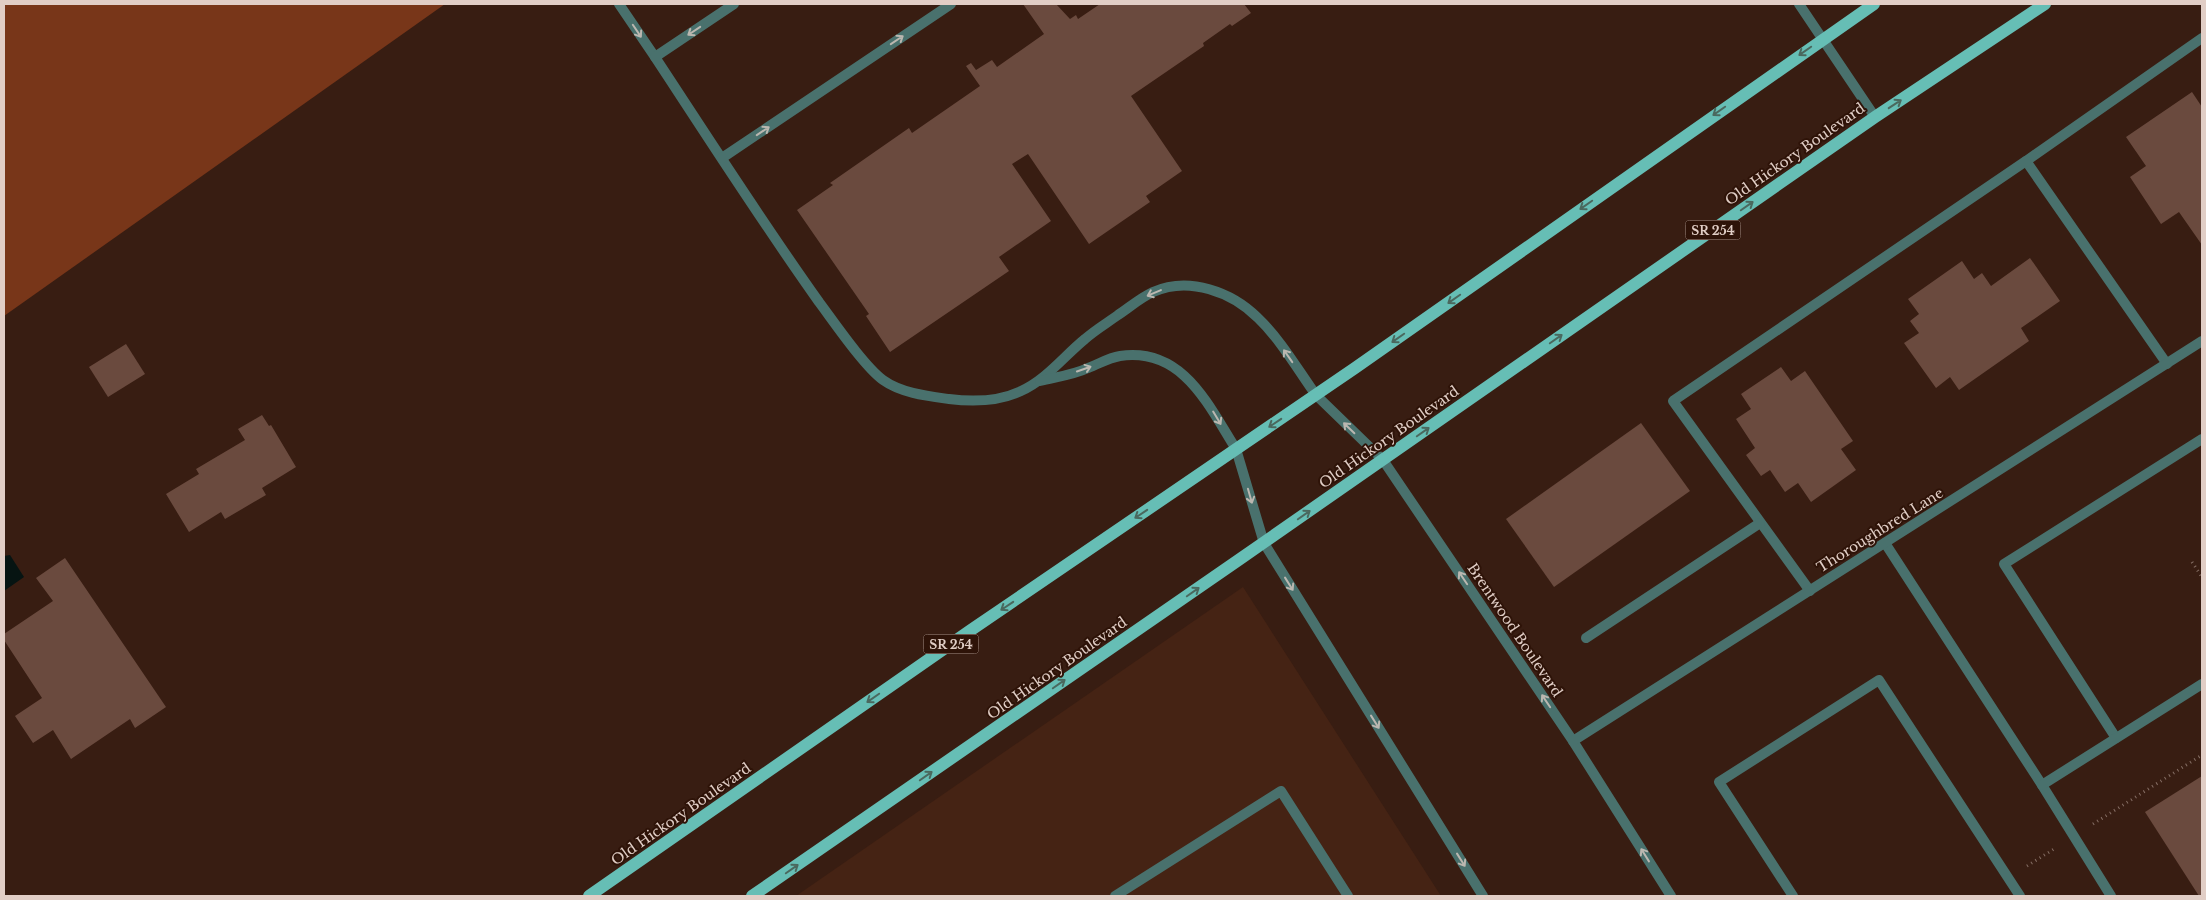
<svg xmlns="http://www.w3.org/2000/svg" width="2206" height="900" font-family="'Libre Baskerville',serif">
	<style>
		.built { fill: #452314 }
		.forest { fill: #783619 }
		.water { fill: #061412 }
		.building { fill: #6a4a3e }
		.lines { fill: none; stroke-linecap: round; stroke-linejoin: round }
		.path { stroke: #866f65; stroke-width: 3; stroke-dasharray: 1 4; stroke-linecap: butt }
		.lane { stroke: #49716d; stroke-width: 10 }
		.street { stroke: #49716d; stroke-width: 10 }
		.primary { stroke: #66beb5; stroke-width: 12 }
		.oneway { stroke: #bbb7b0 }
		.oneway2 { stroke: #4a685e }
		.labels { text-anchor: middle; dominant-baseline: central; stroke-width: 4; stroke-linejoin: round; paint-order: stroke }
		.shield { fill: #2e1308; stroke: #ab968d; stroke-width: 1 }
		.shield-label { font-size: 12px; font-weight: bold; fill: #e1cec6 }
		.street-label { font-size: 14px; fill: #e1cec6; stroke: #2e1308 }
	</style>
	<rect width="100%" height="100%" fill="#381d12"/>
	<path class="built" d="M1243 587 1441 896H796Z"/>
	<path class="forest" d="M4 4H445L4 316Z"/>
	<path class="water" d="M10 555 24 577 4 591V556Z"/>
	<g class="building">
		<path d="M1023 4H1056L1070 19 1076 15 1078 19 1100 4H1244L1251 13 1232 26 1230 24 1203 43 1204 46 1131 96 1182 171 1146 196 1150 202 1089 244 1028 154 1012 164 1051 221 999 257 1009 271 890 352 866 316 869 314 797 210 833 185 830 183 909 128 912 133 980 86 966 66 971 63 976 70 992 60 997 67 1044 34Z"/>
		<path d="M2192 92 2202 107V245L2179 212 2161 224 2130 177 2146 166 2126 137Z"/>
		<path d="M2030 258 2060 301 2021 328 2029 341 1959 390 1950 377 1936 388 1904 343 1919 333 1910 321 1919 314 1908 299 1962 261 1974 279 1982 273 1991 286Z"/>
		<path d="M126 344 145 374 108 397 89 367Z"/>
		<path d="M1781 367 1791 381 1805 371 1853 441 1841 449 1856 470 1811 502 1798 483 1785 492 1770 470 1761 476 1746 455 1755 448 1736 419 1751 409 1741 394Z"/>
		<path d="M262 415 269 426 271 425 296 467 262 488 266 495 225 519 221 512 189 532 166 494 199 474 196 469 245 440 238 429Z"/>
		<path d="M1641 423 1690 491 1554 587 1506 519Z"/>
		<path d="M65 558 166 707 135 728 130 719 71 759 53 730 33 743 15 716 42 698 4 640V634L53 601 36 578Z"/>
		<path d="M2202 776V896H2199L2145 812Z"/>
	</g>
	<g class="lines">
		<g class="path">
			<path d="M2192 562 2202 577"/>
			<path d="M2093 824 2202 755"/>
			<path d="M2027 866 2054 849"/>
		</g>
		<g class="lane">
			<path d="M619 4 655 57"/>
			<path d="M734 4 655 57C709 139 762 222 819 302 834 322 864 366 883 380 901 393 927 396 949 399 973 402 998 402 1021 391 1046 380 1064 356 1085 339 1095 330 1107 323 1118 315 1130 307 1140 298 1153 292 1189 276 1232 292 1258 318 1281 340 1298 370 1316 395"/>
			<path d="M722 158 951 4"/>
			<path d="M2167 364 2026 161 2202 38"/>
			<path d="M1040 381C1056 377 1073 375 1088 368 1099 364 1108 358 1120 356 1183 347 1208 405 1236 449"/>
			<path d="M1885 543 2042 785 2111 896"/>
			<path d="M1810 591 1673 401 2026 161"/>
			<path d="M1586 638 1760 523"/>
			<path d="M2116 738 2004 564 2202 439"/>
			<path d="M2042 785 2202 684"/>
			<path d="M1115 896 1281 791 1348 896"/>
			<path d="M1793 896 1719 782 1879 680 2020 896"/>
		</g>
		<g class="street">
			<path d="M1799 4 1875 117"/>
			<path d="M1316 395 1383 460 1573 741 1671 896"/>
			<path d="M1236 449 1264 543 1483 896"/>
			<path d="M1573 741 2202 341"/>
		</g>
		<g class="primary">
			<path d="M589 896 971 630 1355 368 1874 4"/>
			<path d="M752 896 1240 559 1875 117 2045 4"/>
		</g>
	</g>
	<defs><path id="oneway-shaft" d="M-6 0H5M1.5-3L5.5 0L1.5 3" fill="none" stroke-width="1.6" stroke-linecap="round" stroke-linejoin="round" transform="scale(1.25)"/></defs>
	<g class="oneway">
		<use href="#oneway-shaft" transform="translate(637 31) rotate(56)"/>
		<use href="#oneway-shaft" transform="translate(694 31) rotate(146)"/>
		<use href="#oneway-shaft" transform="translate(897 40) rotate(-34)"/>
		<use href="#oneway-shaft" transform="translate(763 131) rotate(-34)"/>
		<use href="#oneway-shaft" transform="translate(1154 293) rotate(157)"/>
		<use href="#oneway-shaft" transform="translate(1288 356) rotate(-125)"/>
		<use href="#oneway-shaft" transform="translate(1084 369) rotate(-19)"/>
		<use href="#oneway-shaft" transform="translate(1217 418) rotate(59)"/>
		<use href="#oneway-shaft" transform="translate(1349 428) rotate(-136)"/>
		<use href="#oneway-shaft" transform="translate(1250 496) rotate(74)"/>
		<use href="#oneway-shaft" transform="translate(1463 578) rotate(-124)"/>
		<use href="#oneway-shaft" transform="translate(1289 584) rotate(58)"/>
		<use href="#oneway-shaft" transform="translate(1546 701) rotate(-124)"/>
		<use href="#oneway-shaft" transform="translate(1375 722) rotate(58)"/>
		<use href="#oneway-shaft" transform="translate(1645 855) rotate(-122)"/>
		<use href="#oneway-shaft" transform="translate(1461 860) rotate(58)"/>
	</g>
	<g class="oneway2">
		<use href="#oneway-shaft" transform="translate(1805 51) rotate(145)"/>
		<use href="#oneway-shaft" transform="translate(1895 104) rotate(-33)"/>
		<use href="#oneway-shaft" transform="translate(1719 111) rotate(145)"/>
		<use href="#oneway-shaft" transform="translate(1586 205) rotate(145)"/>
		<use href="#oneway-shaft" transform="translate(1747 206) rotate(-35)"/>
		<use href="#oneway-shaft" transform="translate(1454 299) rotate(145)"/>
		<use href="#oneway-shaft" transform="translate(1398 338) rotate(145)"/>
		<use href="#oneway-shaft" transform="translate(1556 339) rotate(-35)"/>
		<use href="#oneway-shaft" transform="translate(1275 423) rotate(146)"/>
		<use href="#oneway-shaft" transform="translate(1423 432) rotate(-35)"/>
		<use href="#oneway-shaft" transform="translate(1141 514) rotate(146)"/>
		<use href="#oneway-shaft" transform="translate(1304 515) rotate(-35)"/>
		<use href="#oneway-shaft" transform="translate(1193 592) rotate(-35)"/>
		<use href="#oneway-shaft" transform="translate(1007 606) rotate(146)"/>
		<use href="#oneway-shaft" transform="translate(1059 684) rotate(-35)"/>
		<use href="#oneway-shaft" transform="translate(873 698) rotate(145)"/>
		<use href="#oneway-shaft" transform="translate(926 776) rotate(-35)"/>
		<use href="#oneway-shaft" transform="translate(792 869) rotate(-35)"/>
	</g>
	<g class="labels">
		<g class="shield">
			<rect x="1685.5" y="220.5" width="55" height="19" rx="4"/>
			<rect x="923.5" y="634.5" width="55" height="19" rx="4"/>
		</g>
		<g class="shield-label">
			<text x="1713" y="230">SR 254</text>
			<text x="951" y="644">SR 254</text>
		</g>
		<g class="street-label">
			<text transform="translate(1795 154) rotate(-35)">Old Hickory Boulevard</text>
			<text transform="translate(1389 437) rotate(-35)">Old Hickory Boulevard</text>
			<text transform="translate(1880 530) rotate(-32)">Thoroughbred Lane</text>
			<text transform="translate(1515 630) rotate(56)">Brentwood Boulevard</text>
			<text transform="translate(1057 668) rotate(-35)">Old Hickory Boulevard</text>
			<text transform="translate(681 814) rotate(-35)">Old Hickory Boulevard</text>
		</g>
	</g>
	<rect width="2206" height="900" fill="none" stroke="#e1cec6" stroke-width="10"/>
</svg>
